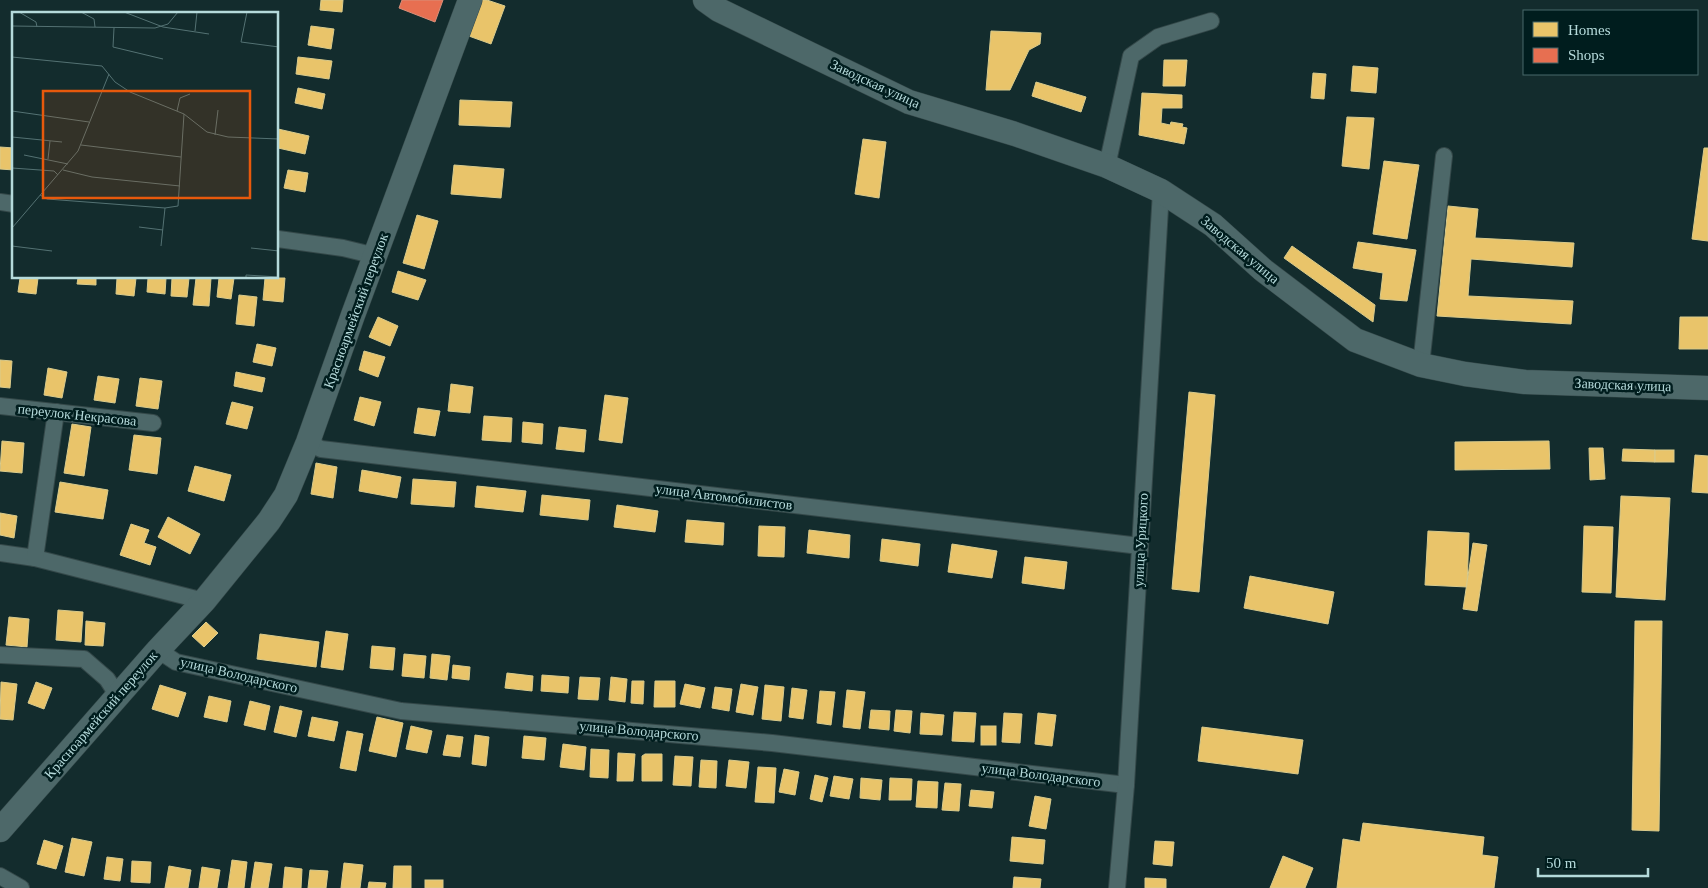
<svg xmlns="http://www.w3.org/2000/svg" width="1708" height="888" font-family="'Times New Roman',serif">
	<style>
		.homes { fill: #e9c46a; stroke: #d9cb8c }
		.shops { fill: #e76f51; stroke: #d88f7a }
		.lines { fill: none; stroke-linecap: round; stroke-linejoin: round }
		.street-casing { stroke: #344849; stroke-width: 18 }
		.secondary-casing { stroke: #344849; stroke-width: 25 }
		.street { stroke: #4d6869; stroke-width: 16 }
		.secondary { stroke: #4d6869; stroke-width: 24 }
		.labels { text-anchor: middle; dominant-baseline: central; stroke-width: 5; stroke-linejoin: round; paint-order: stroke }
		.street-label { font-size: 14px; fill: #b5dadb; stroke: #001d1e }
		.inset-road { fill: none; stroke: #547273; stroke-width: 1 }
		.view { fill: #e8590c; fill-opacity: 0.15; stroke: #e8590c; stroke-width: 2.5 }
		.inset-edge { fill: none; stroke: #b5dadb; stroke-width: 2.5 }
	</style>
	<rect width="100%" height="100%" fill="#132c2d"/>
	<g class="homes">
		<path d="M321 0H343L342 12 320 10Z"/>
		<path d="M479 0H487L505 6 491 44 466 35Z"/>
		<path d="M311 26 334 29 331 49 308 45Z"/>
		<path d="M991 31 1041 33 1040 44 1029 50 1010 90H986Z"/>
		<path d="M298 57 332 61 329 79 296 74Z"/>
		<path d="M1164 60H1187L1185 86H1163Z"/>
		<path d="M1353 66 1378 68 1376 93 1351 91Z"/>
		<path d="M1313 73 1326 74 1324 99 1311 98Z"/>
		<path d="M1036 82 1086 97 1081 112 1032 96Z"/>
		<path d="M298 88 325 94 322 109 295 103Z"/>
		<path d="M1142 93 1182 95V108H1162L1161 123 1170 125 1171 122 1183 124 1182 127 1187 128 1184 144 1139 135Z"/>
		<path d="M460 100 512 102 510 127 459 125Z"/>
		<path d="M1347 117 1374 118 1369 169 1342 166Z"/>
		<path d="M278 129 309 136 305 154 278 148Z"/>
		<path d="M863 139 886 142 879 198 855 194Z"/>
		<path d="M0 147 14 148V170L0 169Z"/>
		<path d="M1704 148H1708V241L1692 239Z"/>
		<path d="M1384 161 1419 165 1407 239 1373 234Z"/>
		<path d="M454 165 504 169 501 198 451 194Z"/>
		<path d="M288 170 308 173 305 192 284 188Z"/>
		<path d="M1448 206 1478 209 1475 238 1574 243 1572 267 1471 259 1468 296 1573 301 1571 324 1437 316Z"/>
		<path d="M417 215 438 221 424 269 403 263Z"/>
		<path d="M1358 242 1416 250 1407 301 1380 299 1383 273 1353 268Z"/>
		<path d="M1292 246 1375 305 1373 322 1284 258Z"/>
		<path d="M398 271 426 280 418 300 392 292Z"/>
		<path d="M20 278H38L36 294 18 292Z"/>
		<path d="M78 278H96V285L77 284Z"/>
		<path d="M117 278H136L134 296 116 294Z"/>
		<path d="M148 278H166L165 294 147 292Z"/>
		<path d="M172 278H189L187 297 171 296Z"/>
		<path d="M196 278H211L209 306 193 305Z"/>
		<path d="M219 278H234L231 299 217 297Z"/>
		<path d="M265 278H285L283 302 263 300Z"/>
		<path d="M239 295 257 297 254 326 236 324Z"/>
		<path d="M378 317 398 326 390 346 369 337Z"/>
		<path d="M1680 317H1708V349H1679Z"/>
		<path d="M257 344 276 348 272 366 253 362Z"/>
		<path d="M364 351 385 357 378 377 359 370Z"/>
		<path d="M0 360 12 361 10 388 0 387Z"/>
		<path d="M48 368 67 372 62 398 44 395Z"/>
		<path d="M236 372 265 378 262 392 234 386Z"/>
		<path d="M98 376 119 379 115 403 94 400Z"/>
		<path d="M140 378 162 381 158 409 136 406Z"/>
		<path d="M451 384 473 387 470 413 448 411Z"/>
		<path d="M1189 392 1215 395 1199 592 1172 589Z"/>
		<path d="M605 395 628 398 622 443 599 440Z"/>
		<path d="M360 397 381 402 374 426 354 420Z"/>
		<path d="M232 402 253 407 247 429 226 424Z"/>
		<path d="M418 408 440 411 435 436 414 433Z"/>
		<path d="M484 416 512 418 511 442 482 440Z"/>
		<path d="M523 422 543 424 542 444 522 442Z"/>
		<path d="M72 424 91 427 84 476 64 473Z"/>
		<path d="M559 427 586 430 584 452 556 449Z"/>
		<path d="M134 435 161 438 157 474 129 470Z"/>
		<path d="M2 441 24 443 22 473 0 471Z"/>
		<path d="M1549 441 1550 469 1455 470V442Z"/>
		<path d="M1589 448H1603L1605 479 1590 480Z"/>
		<path d="M1623 449 1655 450V462L1622 461Z"/>
		<rect x="1655" y="450" width="19" height="12"/>
		<path d="M1695 455 1708 456V493L1692 492Z"/>
		<path d="M316 463 337 467 333 498 311 494Z"/>
		<path d="M195 466 231 475 224 501 188 491Z"/>
		<path d="M362 470 401 477 397 498 359 491Z"/>
		<path d="M413 479 456 482 454 507 411 504Z"/>
		<path d="M60 482 108 490 103 519 55 512Z"/>
		<path d="M477 486 526 491 523 512 475 507Z"/>
		<path d="M542 495 590 500 588 520 540 515Z"/>
		<path d="M1621 496 1670 498 1665 600 1616 597Z"/>
		<path d="M617 505 658 511 655 532 614 527Z"/>
		<path d="M0 513 17 516 14 538 0 535Z"/>
		<path d="M168 517 200 534 190 554 158 537Z"/>
		<path d="M687 520 724 523 723 545 685 542Z"/>
		<path d="M131 524 149 530 144 543 156 547 150 565 120 555Z"/>
		<path d="M759 526 785 527 784 557 758 556Z"/>
		<path d="M1584 526 1613 527 1611 593 1582 592Z"/>
		<path d="M809 530 850 535 849 558 807 553Z"/>
		<path d="M1428 531 1469 533 1467 587 1425 585Z"/>
		<path d="M882 539 920 544 918 566 880 561Z"/>
		<path d="M1473 543 1487 545 1477 611 1463 609Z"/>
		<path d="M952 544 997 551 992 578 948 572Z"/>
		<path d="M1025 557 1067 562 1064 589 1022 583Z"/>
		<path d="M1250 576 1334 592 1328 624 1244 608Z"/>
		<path d="M58 610 83 612 81 642 56 640Z"/>
		<path d="M9 617 29 619 27 647 6 645Z"/>
		<path d="M86 621 105 623 103 646 85 645Z"/>
		<path d="M1635 621H1662L1659 831 1632 830Z"/>
		<path d="M206 622 218 633 204 647 192 636Z"/>
		<path d="M326 631 348 634 343 670 321 667Z"/>
		<path d="M260 634 319 642 316 667 257 659Z"/>
		<path d="M372 646 395 648 393 670 370 668Z"/>
		<path d="M404 654 426 656 424 678 402 676Z"/>
		<path d="M432 654 450 656 447 680 430 678Z"/>
		<path d="M453 665 470 667 469 680 452 678Z"/>
		<path d="M507 673 533 676 532 691 505 688Z"/>
		<path d="M542 675 569 677 568 693 541 691Z"/>
		<path d="M580 677 600 678 598 700 578 699Z"/>
		<path d="M611 677 627 679 625 702 609 700Z"/>
		<path d="M632 681H644L643 704 631 703Z"/>
		<path d="M655 681H675V707H654Z"/>
		<path d="M1 682 17 684 13 720 0 719Z"/>
		<path d="M36 682 52 688 44 709 28 703Z"/>
		<path d="M685 684 705 688 700 708 680 704Z"/>
		<path d="M741 684 758 687 753 715 736 712Z"/>
		<path d="M160 685 186 693 178 717 152 709Z"/>
		<path d="M765 685 784 687 781 721 762 719Z"/>
		<path d="M715 687 732 689 729 711 712 708Z"/>
		<path d="M792 688 807 690 803 719 789 717Z"/>
		<path d="M847 690 865 692 860 729 843 727Z"/>
		<path d="M820 691 835 692 831 725 817 723Z"/>
		<path d="M209 696 231 701 227 722 204 717Z"/>
		<path d="M250 701 270 706 265 730 244 725Z"/>
		<path d="M280 706 302 711 296 737 274 732Z"/>
		<path d="M871 710 890 711 889 730 869 728Z"/>
		<path d="M896 710 912 711 910 733 894 731Z"/>
		<path d="M954 712 976 713 974 742 952 741Z"/>
		<path d="M921 713 944 715 942 735 920 734Z"/>
		<path d="M1004 713 1022 714 1020 743 1002 742Z"/>
		<path d="M1038 713 1056 715 1052 746 1035 744Z"/>
		<path d="M312 717 338 722 334 741 308 736Z"/>
		<path d="M377 717 403 723 396 757 369 751Z"/>
		<path d="M411 726 432 731 427 753 406 749Z"/>
		<rect x="981" y="726" width="15" height="19"/>
		<path d="M1202 727 1303 740 1298 774 1198 761Z"/>
		<path d="M347 731 363 734 356 771 340 768Z"/>
		<path d="M447 735 463 737 460 757 443 755Z"/>
		<path d="M475 735 489 737 486 766 472 764Z"/>
		<path d="M524 736 546 738 544 760 522 758Z"/>
		<path d="M563 744 586 747 584 770 560 767Z"/>
		<path d="M591 749 609 750 608 778 590 777Z"/>
		<path d="M618 753 635 754 633 781H617Z"/>
		<path d="M645 754H662V781H642V756Z"/>
		<path d="M675 756 693 757 691 786 673 785Z"/>
		<path d="M701 760 717 761 716 788 699 787Z"/>
		<path d="M729 760 749 762 746 788 726 786Z"/>
		<path d="M758 767 776 768 774 803 755 802Z"/>
		<path d="M784 769 799 772 795 795 779 792Z"/>
		<path d="M815 775 828 778 822 802 810 799Z"/>
		<path d="M834 776 853 779 849 799 830 796Z"/>
		<path d="M861 778 882 780 880 800 860 798Z"/>
		<path d="M890 778 912 779 911 800H889Z"/>
		<path d="M918 781 938 782 937 808 916 807Z"/>
		<path d="M945 783 961 784 959 811 942 810Z"/>
		<path d="M971 790 994 792 992 808 969 806Z"/>
		<path d="M1035 796 1051 799 1046 829 1029 826Z"/>
		<path d="M1363 823 1484 837 1482 855 1498 857 1494 888H1337L1343 839 1360 842Z"/>
		<path d="M1012 837 1045 840 1043 864 1010 861Z"/>
		<path d="M72 838 92 842 84 876 65 872Z"/>
		<path d="M44 840 63 846 56 869 37 864Z"/>
		<path d="M1155 841 1174 842 1172 866 1153 864Z"/>
		<path d="M1283 856 1313 868 1305 888H1270Z"/>
		<path d="M107 857 123 859 120 881 104 879Z"/>
		<path d="M232 860 247 862 244 888H228Z"/>
		<path d="M132 861 151 862 150 883 131 882Z"/>
		<path d="M255 862 272 864 268 888H251Z"/>
		<path d="M344 863 363 865 360 888H341Z"/>
		<path d="M169 866 191 870 188 888H165Z"/>
		<path d="M394 866H411V888H393Z"/>
		<path d="M202 867 220 870 217 888H199Z"/>
		<path d="M285 867 302 869 301 888H283Z"/>
		<path d="M310 870 328 871 326 888H308Z"/>
		<path d="M1014 877 1041 879 1040 888H1013Z"/>
		<path d="M1145 878 1166 879V888H1145Z"/>
		<rect x="425" y="880" width="18" height="8"/>
		<path d="M369 882 386 883 385 888H368Z"/>
	</g>
	<path class="shops" d="M402 0H443L435 22 399 8Z"/>
	<g class="lines">
		<g class="street-casing">
			<g id="street">
				<path d="M1107 166 1131 56 1158 37 1211 21"/>
				<path d="M0 202 14 204"/>
				<path d="M278 239 343 248 376 256"/>
				<path d="M1421 365 1444 156"/>
				<path d="M0 406 153 423"/>
				<path d="M308 442 321 449 1140 546"/>
				<path d="M0 553 35 558 204 601"/>
				<path d="M35 558 56 412"/>
				<path d="M158 650 176 662 401 711 772 743 1126 785"/>
				<path d="M0 655 84 659 107 679 118 696"/>
				<path d="M0 876 21 888"/>
				<path d="M1117 888 1126 785 1161 191"/>
			</g>
		</g>
		<g class="secondary-casing">
			<g id="secondary">
				<path d="M705 0 719 10 909 102 1015 134 1107 166 1161 191 1213 225 1263 270 1355 340 1421 365 1465 374 1525 382 1708 388"/>
				<path d="M0 830 158 650 204 601 269 521 286 495 308 442 353 315 470 0"/>
			</g>
		</g>
		<use href="#street" class="street"/>
		<use href="#secondary" class="secondary"/>
	</g>
	<g class="labels">
		<g class="street-label">
			<text transform="translate(875 84) rotate(25)">Заводская улица</text>
			<text transform="translate(1240 250) rotate(40)">Заводская улица</text>
			<text transform="translate(356 311) rotate(-70)">Красноармейский переулок</text>
			<text transform="translate(1623 385) rotate(2)">Заводская улица</text>
			<text transform="translate(77 415) rotate(6)">переулок Некрасова</text>
			<text transform="translate(724 497) rotate(7)">улица Автомобилистов</text>
			<text transform="translate(1141 540) rotate(-87)">улица Урицкого</text>
			<text transform="translate(239 675) rotate(13)">улица Володарского</text>
			<text transform="translate(101 715) rotate(-49)">Красноармейский переулок</text>
			<text transform="translate(639 731) rotate(5)">улица Володарского</text>
			<text transform="translate(1041 775) rotate(7)">улица Володарского</text>
		</g>
	</g>
	<g transform="translate(12 12)">
		<rect width="266" height="266" fill="#132c2d"/>
		<path class="inset-road" d="M7 0 24 10 25 15M69 0 82 7 83 15M112 0 151 15 197 22M235 0 229 30 267 35M0 14 143 16 156 12 166 0M102 16 101 35 151 47M183 19 185 0M0 45 90 54 103 70 118 80 172 102 195 120 216 125 267 127M0 99 77 110M165 99 168 86 178 82M203 123 206 98M0 125 50 130M69 133 169 145M12 143 56 152M36 147 38 129M0 156 42 159 46 163M51 158 80 165 168 174M28 183 35 187 153 196 166 194 172 102M127 215 151 218M0 216 66 139 97 62M0 234 40 239M149 234 153 196M239 236 267 239M234 266V263L267 265"/>
		<path class="view" d="M31 79H238V186H31Z"/>
		<rect width="266" height="266" class="inset-edge"/>
	</g>
	<rect x="1523" y="10" width="175" height="65" fill="#001d1e" stroke="#48696a"/>
	<rect x="1533" y="22" width="25" height="15" fill="#e9c46a" stroke="#48696a"/>
	<text x="1568" y="35" font-size="15" fill="#b5dadb">Homes</text>
	<rect x="1533" y="48" width="25" height="15" fill="#e76f51" stroke="#48696a"/>
	<text x="1568" y="60" font-size="15" fill="#b5dadb">Shops</text>
	<path d="M1538 868v8h110v-8" fill="none" stroke="#b5dadb" stroke-width="2.5"/>
	<text x="1546" y="868" font-size="15" fill="#b5dadb" stroke="#001d1e" stroke-width="4" paint-order="stroke">50 m</text>
</svg>
